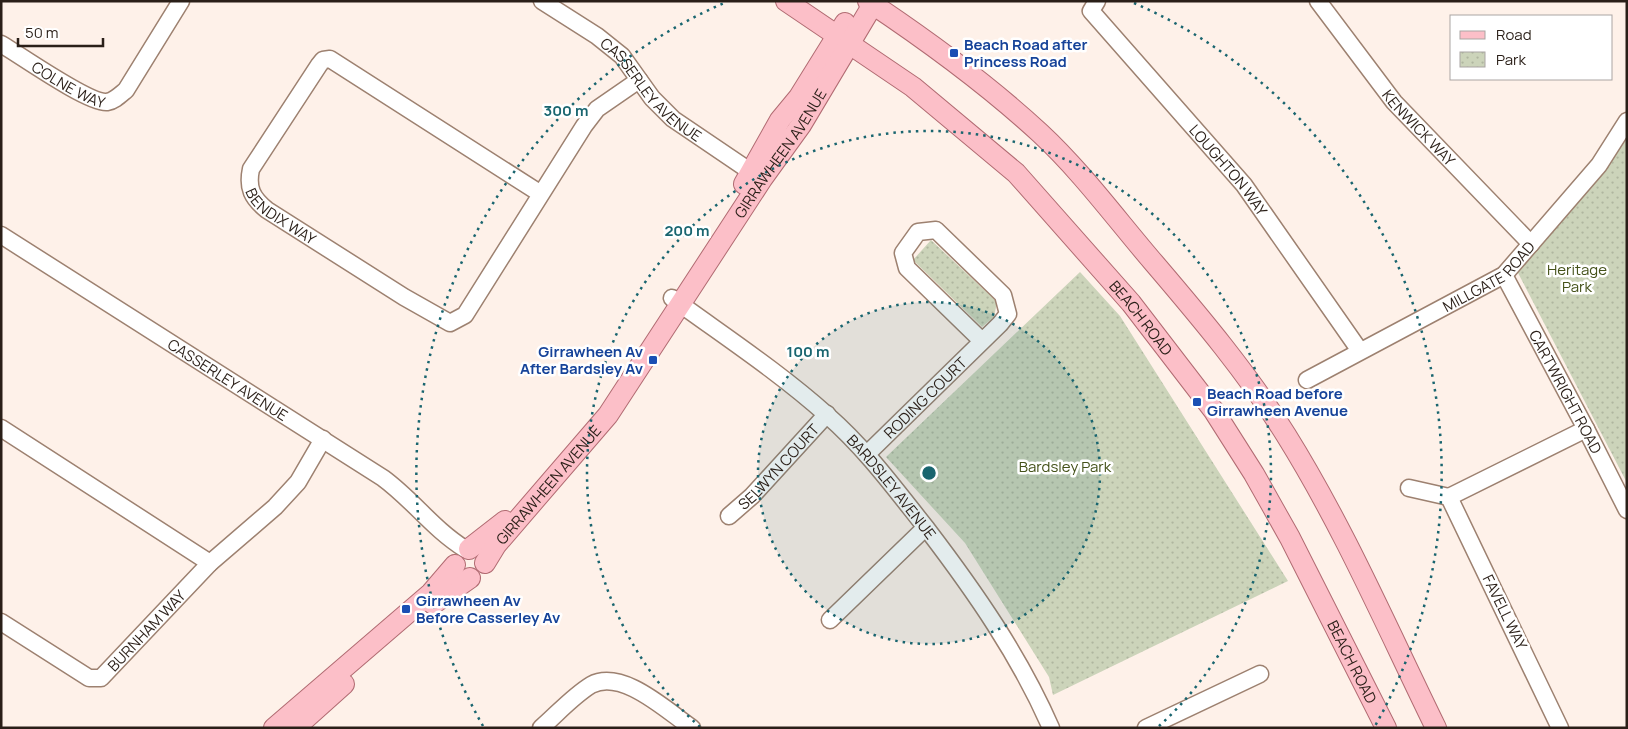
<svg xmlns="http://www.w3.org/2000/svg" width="1628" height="729" font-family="Manrope,sans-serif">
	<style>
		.park { fill: url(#park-dots) }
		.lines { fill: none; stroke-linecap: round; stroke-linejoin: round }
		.minor-casing { stroke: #9d8170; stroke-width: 19 }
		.major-casing { stroke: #b16b72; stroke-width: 22 }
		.minor { stroke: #fff; stroke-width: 16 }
		.major { stroke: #fcbfc8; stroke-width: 20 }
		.ring { fill: none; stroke: #19656f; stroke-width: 2.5; stroke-dasharray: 2.5 5 }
		.transit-dot { fill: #1a4fb4; stroke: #fff; stroke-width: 2 }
		.labels { text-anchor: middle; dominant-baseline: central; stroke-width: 5; stroke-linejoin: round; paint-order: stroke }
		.transit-label { font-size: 15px; font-weight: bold; fill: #164399; stroke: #fff; text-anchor: start }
		.street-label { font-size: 15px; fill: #2a1f18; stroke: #fff }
		.park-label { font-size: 15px; fill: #45521a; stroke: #fff }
		.centre { fill: #19656f; stroke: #fff; stroke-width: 2.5 }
		.ring-label { font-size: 15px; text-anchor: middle; font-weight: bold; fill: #19656f; stroke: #fff; stroke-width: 5; stroke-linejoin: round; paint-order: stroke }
	</style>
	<defs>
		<pattern id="park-dots" width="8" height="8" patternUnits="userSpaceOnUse" patternTransform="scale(1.25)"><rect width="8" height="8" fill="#ccd4ba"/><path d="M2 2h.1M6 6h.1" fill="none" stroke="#afb69f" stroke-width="1.8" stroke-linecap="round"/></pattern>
	</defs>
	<rect width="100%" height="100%" fill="#fef1e9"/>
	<g class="park">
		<path d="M1627 136V480L1626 481 1517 271Z"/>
		<path d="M931 240 997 302 994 317 982 327 913 260Z"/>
		<path d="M1080 272 1120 316 1288 581 1053 695 1049 677 965 543 886 457Z"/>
	</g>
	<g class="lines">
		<g class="minor-casing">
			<g id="minor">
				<path id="s1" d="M542 1 597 36 622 56 652 98 673 119 760 178"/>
				<path id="s2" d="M1097 1 1091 11 1244 185 1360 351"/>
				<path id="s3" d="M1318 1 1394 102 1531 244"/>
				<path id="s4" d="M1 44C20 55 89 104 107 102 114 101 120 95 126 90L181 1"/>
				<path id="s5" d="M541 194 330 59 323 60 319 65 251 169C247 188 252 198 267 210L404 297 450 323 465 315 584 126 597 109 639 80"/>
				<path id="s6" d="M1 235 383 478C413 500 433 529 465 549"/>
				<path id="s7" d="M1504 275 1586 429 1627 510"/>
				<path id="s8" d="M672 298C724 336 779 372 827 415 866 449 895 489 927 529 975 592 1019 655 1051 728"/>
				<path id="s9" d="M1307 380 1504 275 1599 165 1627 121"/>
				<path d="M1 428 210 563"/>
				<path id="s10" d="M867 454 1000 324 1008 314 1003 295 936 230 918 232 903 253 907 268 982 341"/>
				<path d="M1409 488 1449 497"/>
				<path id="s11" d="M729 516 752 496 827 414"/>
				<path d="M830 620 925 528"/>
				<path id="s12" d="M1 622 89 678H101L210 563 275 507 298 482 323 439"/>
				<path d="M541 728C557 714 573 696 591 685 622 668 667 711 692 728"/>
				<path d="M1146 728 1260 674"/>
				<path d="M1560 728 1449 497 1586 429"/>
			</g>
		</g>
		<g class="major-casing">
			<g id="major">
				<path id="s13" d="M786 1 913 87 1016 173 1131 303 1214 411 1254 474 1290 538 1386 728"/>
				<path d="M868 1C928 41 987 84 1040 133 1082 172 1117 220 1154 263 1201 318 1248 374 1286 435 1344 528 1388 630 1436 728"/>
				<path d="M744 184 780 120 799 97 845 23"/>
				<path d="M469 549 505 521"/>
				<path id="s14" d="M485 563 496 545 608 415 762 179 801 125 875 1"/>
				<path d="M433 604 470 578"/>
				<path d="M274 728 431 593 455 565"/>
				<path d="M295 728 344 684"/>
			</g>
		</g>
		<use href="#minor" class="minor"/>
		<use href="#major" class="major"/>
	</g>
	<circle cx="929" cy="473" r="171" fill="#19656f" fill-opacity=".12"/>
	<g class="ring">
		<circle cx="929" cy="473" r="171"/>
		<path d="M700 727A342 342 0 1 1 1158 727"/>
		<path d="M483 726A513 513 0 0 1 724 3M1134 3A513 513 0 0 1 1375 726"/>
	</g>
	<g class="transit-dot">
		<rect x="949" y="48" width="10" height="10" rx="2.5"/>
		<rect x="648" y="355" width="10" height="10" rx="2.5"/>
		<rect x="1192" y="397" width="10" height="10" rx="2.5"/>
		<rect x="401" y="604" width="10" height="10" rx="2.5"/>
	</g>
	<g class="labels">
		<g class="transit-label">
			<text x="964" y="44">Beach Road after<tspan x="964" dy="17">Princess Road</tspan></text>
			<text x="643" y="351" text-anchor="end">Girrawheen Av<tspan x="643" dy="17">After Bardsley Av</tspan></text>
			<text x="1207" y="393">Beach Road before<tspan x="1207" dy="17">Girrawheen Avenue</tspan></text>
			<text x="416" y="600">Girrawheen Av<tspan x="416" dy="17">Before Casserley Av</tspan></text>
		</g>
		<g class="street-label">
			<text stroke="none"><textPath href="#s4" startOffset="79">COLNE WAY</textPath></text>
			<text stroke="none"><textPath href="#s1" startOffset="142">CASSERLEY AVENUE</textPath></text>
			<text stroke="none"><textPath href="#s3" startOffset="162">KENWICK WAY</textPath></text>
			<text stroke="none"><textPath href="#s14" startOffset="506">GIRRAWHEEN AVENUE</textPath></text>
			<text stroke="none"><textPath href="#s2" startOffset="222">LOUGHTON WAY</textPath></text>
			<text stroke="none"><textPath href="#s5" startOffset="450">BENDIX WAY</textPath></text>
			<text stroke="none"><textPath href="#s9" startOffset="210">MILLGATE ROAD</textPath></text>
			<text stroke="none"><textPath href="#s13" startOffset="479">BEACH ROAD</textPath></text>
			<text stroke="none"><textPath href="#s6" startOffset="269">CASSERLEY AVENUE</textPath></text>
			<text stroke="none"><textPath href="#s7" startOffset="132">CARTWRIGHT ROAD</textPath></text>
			<text stroke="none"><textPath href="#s10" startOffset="81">RODING COURT</textPath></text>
			<text stroke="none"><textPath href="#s11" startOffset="70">SELWYN COURT</textPath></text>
			<text stroke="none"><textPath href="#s14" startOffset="101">GIRRAWHEEN AVENUE</textPath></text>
			<text stroke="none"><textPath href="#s8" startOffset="291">BARDSLEY AVENUE</textPath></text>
			<text transform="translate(1505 612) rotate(64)">FAVELL WAY</text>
			<text stroke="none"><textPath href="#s12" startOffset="182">BURNHAM WAY</textPath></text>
			<text stroke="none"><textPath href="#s13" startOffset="884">BEACH ROAD</textPath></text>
		</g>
		<g class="park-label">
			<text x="1577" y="269">Heritage<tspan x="1577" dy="17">Park</tspan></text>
			<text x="1065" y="466">Bardsley Park</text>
		</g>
	</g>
	<circle cx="929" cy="473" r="8" class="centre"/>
	<g class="ring-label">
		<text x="566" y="116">300 m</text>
		<text x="687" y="236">200 m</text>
		<text x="808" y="357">100 m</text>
	</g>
	<rect width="1628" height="729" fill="none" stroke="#2a1f18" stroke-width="5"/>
	<rect x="1450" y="15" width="162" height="65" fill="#ffffff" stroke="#aaa5a3"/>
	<rect x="1460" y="31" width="25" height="8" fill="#fcbfc8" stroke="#aaa5a3"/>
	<text x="1496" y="40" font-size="15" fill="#2a1f18">Road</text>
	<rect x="1460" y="52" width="25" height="15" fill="url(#park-dots)" stroke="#aaa5a3"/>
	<text x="1496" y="65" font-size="15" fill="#2a1f18">Park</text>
	<path d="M18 38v8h85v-8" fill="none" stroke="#2a1f18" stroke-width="2.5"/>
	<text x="25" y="38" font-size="15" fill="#2a1f18" stroke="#ffffff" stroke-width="4" paint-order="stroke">50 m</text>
</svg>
